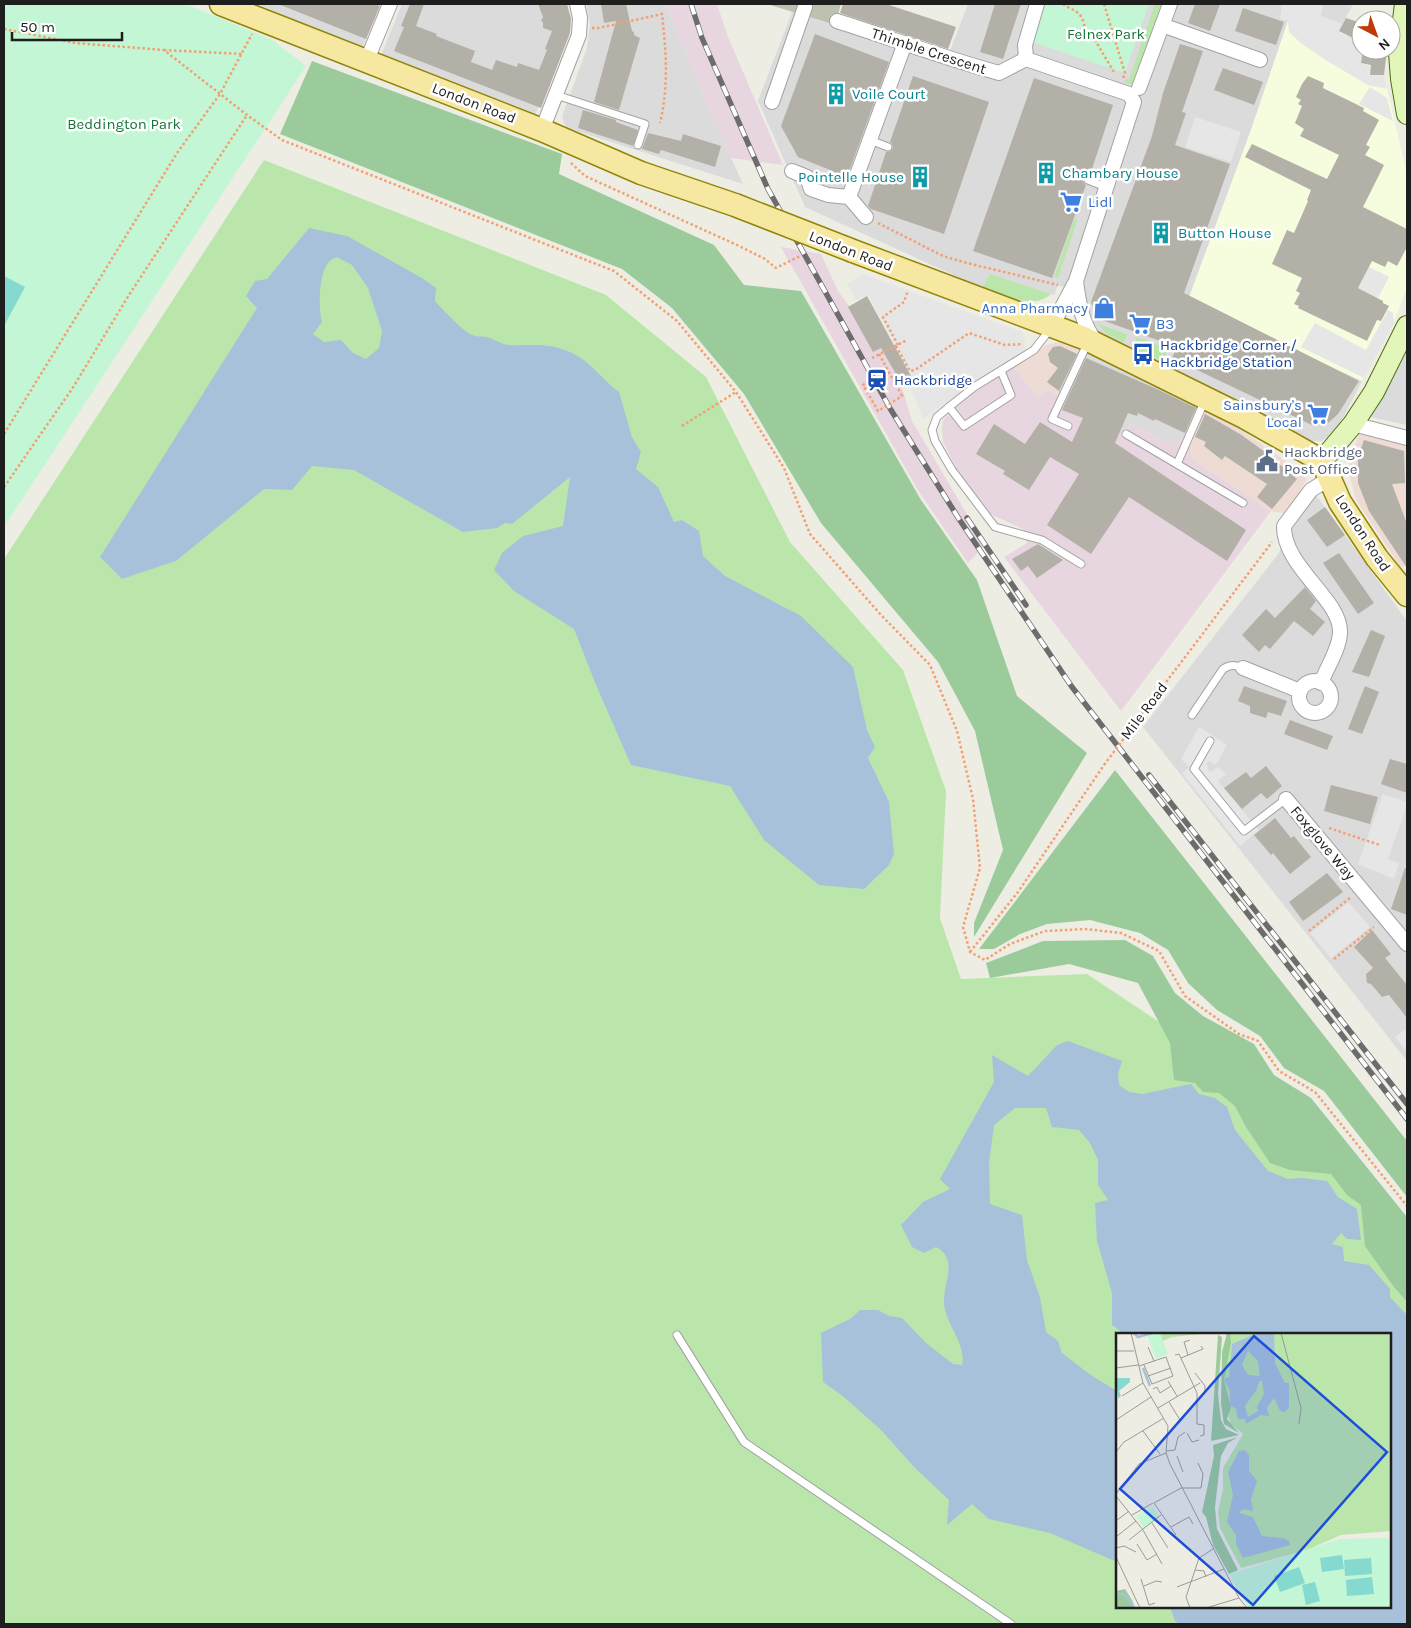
<svg xmlns="http://www.w3.org/2000/svg" width="1411" height="1628" font-family="Karla,sans-serif">
	<style>
		.residential { fill: #dcdbdb }
		.commercial { fill: #eedcd4 }
		.industrial { fill: #e7d6df }
		.education { fill: #f5fdde }
		.construction { fill: #bdc2b0 }
		.grass { fill: #bae6ac; fill-rule: evenodd }
		.forest { fill: #9ccb9b }
		.park { fill: #c3f6d4 }
		.pitch { fill: #86d9cf }
		.parking { fill: #e6e6e6 }
		.water { fill: #a7c1da; fill-rule: evenodd }
		.building { fill: #b3b0a7 }
		.lines { fill: none; stroke-linecap: round; stroke-linejoin: round }
		.lane-casing { stroke: #a2a2a2; stroke-width: 9 }
		.street-casing { stroke: #a2a2a2; stroke-width: 16 }
		.secondary-casing { stroke: #4a6e0b; stroke-width: 22 }
		.primary-casing { stroke: #8f8508; stroke-width: 25 }
		.path { stroke: #f2a071; stroke-width: 2.5; stroke-dasharray: 2.5 2.5; stroke-linecap: butt }
		.lane { stroke: #fff; stroke-width: 7 }
		.street { stroke: #fff; stroke-width: 14 }
		.secondary { stroke: #e3f6ba; stroke-width: 20 }
		.primary { stroke: #f7e8a1; stroke-width: 22 }
		.rail-casing { stroke: #6c6c6c; stroke-width: 5.5 }
		.rail { stroke: #fff; stroke-width: 4; stroke-dasharray: 11; stroke-linecap: butt }
		.primary-bridge-casing { stroke: #8f8508; stroke-width: 25; stroke-linecap: butt }
		.path-bridge { stroke: #f2a071; stroke-width: 2.5; stroke-dasharray: 2.5 2.5; stroke-linecap: butt }
		.primary-bridge { stroke: #f7e8a1; stroke-width: 22 }
		.labels { text-anchor: middle; dominant-baseline: central; stroke-width: 5; stroke-linejoin: round; paint-order: stroke }
		.park-label { font-size: 15px; fill: #117634; stroke: #fff }
		.street-label { font-size: 15px; fill: #1e1e1e; stroke: #fff }
		.culture-label { font-size: 15px; fill: #0d838f; stroke: #fff; text-anchor: start }
		.shop-label { font-size: 15px; fill: #366cbe; stroke: #fff; text-anchor: start }
		.transit-label { font-size: 15px; fill: #164399; stroke: #fff; text-anchor: start }
		.service-label { font-size: 15px; fill: #4e5e75; stroke: #fff; text-anchor: start }
		.inset-river { fill: none; stroke: #a7c1da; stroke-width: 2.5 }
		.inset-road { fill: none; stroke: #9b9a95; stroke-width: 1 }
		.view { fill: #1d4ed8; fill-opacity: 0.15; stroke: #1d4ed8; stroke-width: 2.5 }
		.inset-edge { fill: none; stroke: #1e1e1e; stroke-width: 2.5 }
	</style>
	<rect width="100%" height="100%" fill="#eeede4"/>
	<g class="residential">
		<path d="M258 4H380L362 49 278 15 279 13Z"/>
		<path d="M402 4H565L567 9 563 44 535 116 381 55Z"/>
		<path d="M586 4H666L711 114 743 184 567 128 564 123 562 117 565 108 587 48 590 25Z"/>
		<path d="M968 4H1353L1324 59 1289 18 1251 130 1188 300 1362 381 1336 431 1322 441H1309L1098 334 1090 323 1084 297 1058 285 1054 295 990 275 982 288 805 207 758 101 792 12 946 61Z"/>
		<path d="M1407 344V425L1370 417 1389 379Z"/>
		<path d="M1085 352 1202 404 1186 438 1171 444 1131 424 1127 432 1062 399Z"/>
		<path d="M1316 495 1407 621V1061L1143 727 1279 553 1287 531 1301 511Z"/>
	</g>
	<g class="commercial">
		<path d="M1058 342 1083 351 1060 397 1038 398 1013 366 1034 355 1046 345Z"/>
		<path d="M1205 406 1275 453 1307 479 1288 514 1271 511 1192 459 1190 441Z"/>
		<path d="M1360 433 1407 442V564L1401 568 1356 500 1348 469 1353 450Z"/>
	</g>
	<g class="industrial">
		<path d="M666 4H717L728 37 783 165 731 158 711 114Z"/>
		<path d="M781 247 821 254 838 291 884 353 896 348 912 378 901 384 912 421 985 545 968 563 919 492Z"/>
		<path d="M1013 366 1038 398 1046 390 1127 432 1131 424 1171 444 1186 438 1190 441 1192 459 1271 511 1121 711 1004 557 1027 543 1023 529 984 511 956 467 943 442 942 430 943 420 955 407 996 376Z"/>
	</g>
	<path class="education" d="M1289 18 1307 44 1324 59 1369 86 1387 89 1407 174V287L1394 322 1362 381 1188 300 1251 130Z"/>
	<path class="construction" d="M767 4H841L835 25Z"/>
	<g class="grass">
		<path d="M1155 4H1162L1135 78 1136 86 1124 82 1126 79H1129Z"/>
		<path d="M264 160 606 295 706 377 790 542 903 670 946 791 940 918 961 979 1087 974 1308 1121 1407 1257V1624H4V559ZM1117 1334H1390V1607H1117Z"/>
		<path d="M1074 219H1077V221L1058 278 1054 277Z"/>
		<path d="M990 274 1051 294C1033 311 1002 294 982 288Z"/>
		<path d="M1098 324 1127 334 1124 343 1106 333Z"/>
		<path d="M1137 337 1168 349 1163 362 1133 348Z"/>
	</g>
	<g class="forest">
		<path d="M312 61 562 154 559 174 714 245 744 285 801 291 921 500 977 580 1017 696 1087 753 974 937V923L1003 850 975 731 938 662 821 523 744 394 672 308 622 269 280 134Z"/>
		<path d="M1115 770 1407 1141V1197L1324 1091 1284 1068 1260 1036 1217 1010 1188 983 1168 950 1140 933 1090 920 1047 924 1020 934 994 949H979Z"/>
		<path d="M1125 940 1153 956 1175 993 1203 1016 1254 1044 1274 1075 1311 1098 1407 1217V1302L1394 1287 1365 1246 1361 1205 1347 1195 1331 1174 1290 1170 1270 1163 1246 1127 1235 1106 1219 1093 1203 1092 1195 1083 1174 1080 1170 1043 1138 983 1069 964 990 978 986 963 1043 941Z"/>
	</g>
	<g class="park">
		<path d="M4 4H186L272 40 306 66 4 527Z"/>
		<path d="M1042 4H1149L1125 73 1032 42Z"/>
	</g>
	<path class="pitch" d="M4 276 25 287 4 326Z"/>
	<g class="parking">
		<path d="M1282 4H1323L1321 16 1342 24 1338 32 1361 42V50H1363L1361 64 1370 66 1369 75 1384 76 1386 88 1369 85 1324 59 1302 44 1289 32 1288 21 1280 19Z"/>
		<path d="M1370 87 1387 98 1393 121 1359 104Z"/>
		<path d="M1195 117 1241 132 1231 162 1185 147Z"/>
		<path d="M1369 267 1389 277 1378 298 1358 288Z"/>
		<path d="M863 274 1022 332 1025 341V352L995 369 923 419 908 381 913 378 868 295 856 300 847 284Z"/>
		<path d="M1388 310 1393 313 1394 323 1364 378 1301 347 1315 323 1366 350Z"/>
		<path d="M1199 727 1227 745 1216 765 1208 761 1207 764 1208 769 1211 772 1218 767 1226 774 1218 781 1259 830 1240 846 1182 773 1189 767 1181 759Z"/>
		<path d="M1383 794 1407 802V805L1388 859 1399 863 1394 879 1358 864Z"/>
		<path d="M1349 902 1370 927 1331 958 1310 933Z"/>
		<path d="M1407 1028V1052L1395 1037Z"/>
	</g>
	<g class="water">
		<path d="M309 228 347 236 422 278 436 288 435 301C441 308 464 332 472 335 476 337 482 336 487 337 494 339 501 344 508 345 533 346 548 342 572 353 592 362 602 380 619 392L632 437 641 452 636 469 658 487 674 522 682 520 699 531 703 556 725 576 801 616 853 667 867 730 875 747 868 758 889 802 894 854 889 865 864 889 819 885 764 840 730 786 631 765 596 685 574 629 514 591 494 570 502 553 523 536 563 526 570 477 512 524 505 523 497 528 463 532 354 470 312 466 292 490 264 489 176 561 122 579 100 557 257 308 246 296 255 281 267 279ZM337 257 352 265 368 288 382 331 379 348 366 359 353 353 341 340 324 342 313 334 322 322C318 308 319 277 327 264 329 261 334 258 337 257Z"/>
		<path d="M1068 1041 1122 1061 1118 1074 1119 1085 1129 1092 1142 1094 1191 1084 1199 1094 1215 1098 1227 1107 1235 1130 1268 1171 1288 1179 1302 1178 1327 1181 1338 1197 1357 1209 1361 1240 1347 1239 1341 1233 1332 1244 1343 1247 1344 1261 1369 1265 1390 1289V1297L1407 1315V1624H1179L1175 1621 1170 1607H1390V1334H1124L1112 1325V1293L1097 1241 1095 1203 1108 1200 1098 1185V1160L1090 1143 1079 1130 1052 1127 1046 1108H1015L994 1125 989 1163 990 1204 1022 1215 1027 1260 1040 1297 1046 1332 1058 1341 1062 1353 1092 1376 1117 1391V1562L1050 1533 989 1519 972 1504 947 1525 949 1500 916 1469 881 1430 844 1397 823 1382 821 1333 850 1319 860 1310H878L889 1316 902 1318 926 1343 953 1364 962 1365C967 1344 945 1324 944 1303 943 1283 959 1259 936 1247L924 1253 912 1247 901 1225 923 1202 950 1189 940 1179 994 1082 992 1055 1028 1076 1057 1045Z"/>
	</g>
	<g class="building">
		<path d="M278 4H375L380 6 366 39Z"/>
		<path d="M410 4H424L416 26 437 34 436 36 475 51 471 62 492 70 496 60 517 67 518 63 539 70 547 50 545 49 552 31 543 28V22L541 21 543 17 538 4H567L571 19 570 33 541 108 394 51 404 27 401 26Z"/>
		<path d="M601 4H626L632 31 634 32V35L640 38 619 110 594 102 616 21 604 23Z"/>
		<path d="M843 4H886L956 27 948 49 840 13Z"/>
		<path d="M995 4H1021L1003 59 980 52Z"/>
		<path d="M1195 4H1220L1210 31 1188 23Z"/>
		<path d="M1243 8 1284 22 1276 45 1235 31Z"/>
		<path d="M1346 18 1361 23V42L1339 31Z"/>
		<path d="M815 34 889 62 847 177 798 157 781 126Z"/>
		<path d="M1180 44 1203 51 1182 112 1186 113 1175 145 1230 164 1184 293 1359 381 1338 414 1328 423 1312 425 1172 358 1177 347 1099 319 1091 302 1152 136 1163 93Z"/>
		<path d="M1363 50H1387L1384 75H1370L1371 65 1361 63Z"/>
		<path d="M1223 68 1263 82 1254 105 1214 90Z"/>
		<path d="M913 76 989 102 944 234 871 209 868 206 886 152 891 151 893 148 892 144 890 142Z"/>
		<path d="M1308 76 1324 83 1323 88 1364 108 1363 111 1379 120 1366 145 1370 147 1365 155 1384 165 1363 207 1407 229V247L1397 266 1388 261 1385 267 1372 261 1358 288 1383 301V303L1389 306 1381 321 1377 320 1367 341 1298 308 1299 306 1294 304 1300 293 1296 291 1302 278 1272 264 1287 230 1294 233 1308 201 1307 200 1311 190 1245 157 1252 144 1327 179 1339 155 1300 136 1304 129 1295 123 1302 106 1298 104 1301 100 1296 97 1302 84Z"/>
		<path d="M1034 78 1113 105 1090 175 1085 176 1083 179 1084 183 1086 185 1052 278 973 251Z"/>
		<path d="M583 110 616 120V122L638 130 633 146 578 128Z"/>
		<path d="M648 133 681 141 683 134 721 146 715 167 661 150 659 154 642 149Z"/>
		<path d="M867 296 912 378 901 383 881 348 873 352 848 307Z"/>
		<path d="M1060 346 1077 354 1059 391 1047 382 1058 368 1050 362 1048 354 1053 347Z"/>
		<path d="M1086 358 1159 390 1196 408 1185 433 1155 419 1154 421 1138 413 1137 416 1128 413 1115 443 1246 530 1227 561 1129 497 1091 554 1047 525 1079 474 1050 457 1029 490 1003 474 1005 471 976 454 994 424 1025 444 1040 422 1072 442 1083 418 1062 410Z"/>
		<path d="M1205 414 1240 434 1265 452 1297 479 1272 509 1257 497 1267 484 1225 456 1222 460 1204 446 1206 442 1195 437Z"/>
		<path d="M1364 440 1404 451 1405 483 1392 484 1407 524V568L1369 511 1358 483V457Z"/>
		<path d="M1325 507 1345 535 1327 547 1307 520Z"/>
		<path d="M1038 544 1063 560 1037 578 1028 566 1021 571 1012 559Z"/>
		<path d="M1339 553 1374 603 1358 614 1323 563Z"/>
		<path d="M1305 587 1316 601 1310 609 1325 622 1313 636 1294 621 1270 649 1265 645 1259 652 1242 635 1266 609 1275 618Z"/>
		<path d="M1371 630 1385 636 1369 677 1352 672Z"/>
		<path d="M1244 686 1287 701 1281 716 1268 712 1266 718 1250 713V706L1238 701Z"/>
		<path d="M1365 686 1379 692 1362 734 1348 729Z"/>
		<path d="M1290 720 1333 736 1327 750 1284 734Z"/>
		<path d="M1390 759 1407 764V793L1381 784Z"/>
		<path d="M1266 766 1282 786 1267 799 1261 793 1242 809 1224 788 1246 772 1251 778Z"/>
		<path d="M1331 785 1378 797 1370 824 1324 811Z"/>
		<path d="M1275 818 1291 838 1294 836 1311 857 1290 874 1273 853 1271 855 1254 835Z"/>
		<path d="M1405 868H1407V915L1391 909Z"/>
		<path d="M1327 873 1343 892 1303 921 1289 902Z"/>
		<path d="M1372 930 1391 954 1385 958 1407 985V1018L1389 995 1382 997 1371 984 1367 983 1366 974 1373 968 1354 947Z"/>
	</g>
	<g class="lines">
		<g class="lane-casing">
			<g id="lane">
				<path d="M556 95 645 124 638 145"/>
				<path d="M870 140 888 147"/>
				<path d="M1088 180 1106 187"/>
				<path d="M1051 328 1034 350 974 387 949 407 937 417 932 430 935 441 952 470 995 527 1042 540 1081 564"/>
				<path d="M949 407 964 426 1011 395 1001 371"/>
				<path d="M1068 426 1052 419 1088 342"/>
				<path d="M1126 434 1243 503"/>
				<path d="M1177 464 1205 400"/>
				<path d="M1192 715 1223 669C1231 664 1235 665 1243 668"/>
				<path d="M1210 741 1194 769 1244 831 1286 799"/>
				<path d="M677 1335 744 1442 1011 1624"/>
			</g>
		</g>
		<g class="street-casing">
			<g id="street">
				<path d="M837 21C891 38 944 58 999 73L1026 59 1129 94 1134 102 1076 281 1052 326"/>
				<path d="M1162 25 1260 60"/>
				<path d="M1026 59 1025 45 1037 4"/>
				<path d="M367 60 390 4"/>
				<path d="M1139 88 1170 4"/>
				<path d="M772 102 805 7"/>
				<path d="M542 130 579 35 580 18 577 4"/>
				<path d="M792 171 807 177 811 189 828 195 849 197 905 43"/>
				<path d="M849 197 866 217"/>
				<path d="M1076 281C1079 304 1082 325 1097 343"/>
				<path d="M1353 424 1407 438"/>
				<path d="M1243 668 1300 691"/>
				<circle cx="1315" cy="697" r="16"/>
				<path d="M1321 683C1327 667 1339 650 1340 633 1342 600 1283 567 1284 526L1311 490 1329 479"/>
				<path d="M1286 799 1407 944"/>
			</g>
		</g>
		<g class="secondary-casing">
			<g id="secondary">
				<path d="M1405 4 1399 53 1401 79 1407 114"/>
				<path d="M1322 461 1353 424 1374 392 1407 326"/>
			</g>
		</g>
		<g class="primary-casing">
			<g id="primary">
				<path d="M221 4 542 130 641 173 735 205"/>
				<path d="M853 251 1084 338 1244 417 1322 461 1340 502 1377 558 1407 595"/>
			</g>
		</g>
		<g class="path">
			<path d="M1063 4C1068 8 1076 10 1080 15 1087 25 1082 33 1095 40L1115 74"/>
			<path d="M1104 4 1125 73 1123 79"/>
			<path d="M592 28H599L662 14C666 51 669 86 660 123"/>
			<path d="M4 29 75 43 164 50 247 115 282 140 614 271 677 321 736 392 784 468 810 534 881 615 930 665 957 731 973 799 980 868 963 927 970 952 985 960 1010 944 1045 931 1085 929 1121 933 1159 951 1185 996 1239 1034 1258 1041 1279 1071 1315 1092 1407 1206"/>
			<path d="M164 50 242 54"/>
			<path d="M571 163 585 176 737 245 765 259 776 268 800 256"/>
			<path d="M878 223 943 256 967 263 1058 285"/>
			<path d="M898 345 883 317 904 302 908 290"/>
			<path d="M896 346 910 371 915 370 969 333 1005 345 1023 344"/>
			<path d="M879 354 901 394"/>
			<path d="M872 358 907 340"/>
			<path d="M869 381 863 385 877 409"/>
			<path d="M682 426 736 392"/>
			<path d="M4 434 177 153 220 94 252 34"/>
			<path d="M4 487 72 389 129 295 247 115"/>
			<path d="M1142 714 1272 542"/>
			<path d="M1329 828 1380 845"/>
			<path d="M1309 931 1351 897"/>
			<path d="M970 952 1018 892 1104 765"/>
			<path d="M1334 959 1374 927"/>
		</g>
		<use href="#lane" class="lane"/>
		<use href="#street" class="street"/>
		<use href="#secondary" class="secondary"/>
		<use href="#primary" class="primary"/>
		<g class="rail-casing">
			<g id="rail">
				<path d="M691 4 702 38 768 189 891 410 959 519 1072 687 1407 1119"/>
				<path d="M967 518 1026 605"/>
				<path d="M1149 775 1407 1104"/>
			</g>
		</g>
		<use href="#rail" class="rail"/>
		<g class="primary-bridge-casing">
			<path id="primary-bridge" d="M735 205 853 251"/>
		</g>
		<g class="path-bridge">
			<path d="M877 409 878 411 902 396 901 394"/>
			<path d="M1104 765 1142 714"/>
		</g>
		<use href="#primary-bridge" class="primary-bridge"/>
	</g>
	<defs>
		<g id="building-bare" transform="scale(1.725)"><path d="M-4-6H4V6H1V3H-1V6H-4ZM-2.5-4.3h1.7v1.8h-1.7ZM.8-4.3h1.7v1.8H.8ZM-2.5-1h1.7V.8h-1.7ZM.8-1h1.7V.8H.8Z" fill="#0f9aa8" stroke="#fff" stroke-width="2.5" paint-order="stroke"/></g>
		<g id="supermarket-bare" transform="scale(1.725)"><path d="M-6-5.5h2.5l.6 2H6L4.5 2H-2.5L-4.4-4H-6ZM-1.5 3.2a1.3 1.3 0 1 0 .1 0ZM3 3.2a1.3 1.3 0 1 0 .1 0Z" fill="#3f7fe0" stroke="#fff" stroke-width="2.5" paint-order="stroke"/></g>
		<g id="shop-bare" transform="scale(1.725)"><path d="M-5-2.5h2.3a2.7 3.5 0 0 1 5.4 0H5L5.5 6h-11ZM-1.5-2.5h3a1.5 2.3 0 0 0-3 0Z" fill="#3f7fe0" stroke="#fff" stroke-width="2.5" paint-order="stroke"/></g>
		<g id="bus-bare" transform="scale(1.725)"><path d="M-5-6H5V4H4V6H2V4H-2V6H-4V4H-5ZM-3.5-4V0h7V-4ZM-3.5 1.2v1.5H-2V1.2ZM2 1.2v1.5H3.5V1.2Z" fill="#1a4fb4" stroke="#fff" stroke-width="2.5" paint-order="stroke"/></g>
		<g id="station-bare" transform="scale(1.725)"><path d="M-3-6H3Q5-6 5-4V2Q5 4 3 4L4.5 6H3L1.5 4h-3L-3 6H-4.5L-3 4Q-5 4-5 2V-4Q-5-6-3-6ZM-3.5-4v3h7v-3ZM-3.5 1v1.5H-2V1ZM2 1v1.5H3.5V1Z" fill="#1a4fb4" stroke="#fff" stroke-width="2.5" paint-order="stroke"/></g>
		<g id="civic-bare" transform="scale(1.725)"><path d="M-.6-6.5H3V-4.5H.6V-3L4-1V1h2V6H-6V1h2V-1L-.6-3ZM-1.2 2.5V6h2.4V2.5Z" fill="#5c6f8a" stroke="#fff" stroke-width="2.5" paint-order="stroke"/></g>
	</defs>
	<g fill-rule="evenodd">
		<use href="#building-bare" x="836" y="94"/>
		<use href="#building-bare" x="1046" y="173"/>
		<use href="#building-bare" x="920" y="177"/>
		<use href="#supermarket-bare" x="1071" y="202"/>
		<use href="#building-bare" x="1161" y="233"/>
		<use href="#shop-bare" x="1104" y="308"/>
		<use href="#supermarket-bare" x="1140" y="324"/>
		<use href="#bus-bare" x="1143" y="354"/>
		<use href="#station-bare" x="877" y="380"/>
		<use href="#supermarket-bare" x="1318" y="414"/>
		<use href="#civic-bare" x="1267" y="461"/>
	</g>
	<g class="labels">
		<g class="park-label">
			<text x="1106" y="34">Felnex Park</text>
			<text x="124" y="124">Beddington Park</text>
		</g>
		<g class="street-label">
			<text transform="translate(929 51) rotate(18)">Thimble Crescent</text>
			<text transform="translate(474 103) rotate(21)">London Road</text>
			<text transform="translate(851 251) rotate(21)">London Road</text>
			<text transform="translate(1363 533) rotate(57)">London Road</text>
			<text transform="translate(1144 711) rotate(-53)">Mile Road</text>
			<text transform="translate(1323 843) rotate(50)">Foxglove Way</text>
		</g>
		<g class="culture-label">
			<text x="852" y="94">Voile Court</text>
			<text x="1062" y="173">Chambary House</text>
			<text x="904" y="177" text-anchor="end">Pointelle House</text>
			<text x="1178" y="233">Button House</text>
		</g>
		<g class="shop-label">
			<text x="1088" y="202">Lidl</text>
			<text x="1088" y="308" text-anchor="end">Anna Pharmacy</text>
			<text x="1156" y="324">B3</text>
			<text x="1302" y="405" text-anchor="end">Sainsbury's<tspan x="1302" dy="17">Local</tspan></text>
		</g>
		<g class="transit-label">
			<text x="1160" y="345">Hackbridge Corner /<tspan x="1160" dy="17">Hackbridge Station</tspan></text>
			<text x="894" y="380">Hackbridge</text>
		</g>
		<g class="service-label">
			<text x="1284" y="452">Hackbridge<tspan x="1284" dy="17">Post Office</tspan></text>
		</g>
	</g>
	<g transform="translate(1116 1333)">
		<rect width="275" height="275" fill="#eeede4"/>
		<path d="M44 0H95L56 4 47 8ZM275 0V198L225 202 191 217 125 235 104 195 102 179 107 156V135L127 101 115 91 106 59 111 1Z" fill="#bae6ac"/>
		<path d="M111 0H114L115 10 108 47 115 74 111 86 123 100 108 91 105 71 106 19ZM102 2 106 4 102 61 105 87 110 96 123 102 95 108ZM122 104 112 110 105 123 99 174 101 196 122 237 113 241 97 212 90 184 86 179 98 123 97 112ZM9 256 16 267 19 275H0V258Z" fill="#9ccb9b"/>
		<path d="M44 0 52 21 40 26 31 2ZM37 173 43 184 28 195 20 183ZM269 205 275 207V275H133L115 246 114 241 224 206Z" fill="#c3f6d4"/>
		<path d="M0 45H14V49L3 58 5 63 2 65ZM226 222 228 236 206 239 204 225ZM255 225 256 241 229 243 228 227ZM183 234 189 250 164 259 158 243ZM256 244 258 261 231 263 230 247ZM199 249 204 268 190 272 186 252Z" fill="#86d9cf"/>
		<path d="M141 0H158L159 30 169 50H173V74L169 79 164 78 158 65 151 75 153 83 145 82 130 91 129 86H122L120 76 114 72V58L108 47 111 44 113 45 116 11ZM132 18 142 28 144 43 132 42 126 32ZM143 48H146L148 61 141 74 142 78 132 84 129 73 141 56ZM129 117 133 122V138L141 148 135 166 137 178 127 176 123 180 137 184 146 203 167 205 173 208 174 212 127 225 120 211V202L111 189 117 162 112 139 123 118Z" fill="#a7c1da" fill-rule="evenodd"/>
		<path class="inset-river" d="M18 0 22 4 36 0M27 35 34 53M0 261H9L18 275"/>
		<path class="inset-road" d="M15 0 27 50 52 93 50 120 54 131 123 265 131 275M165 0 185 75 183 91M32 14 38 28M0 18H18M59 22 63 21 81 60V91L88 92V102L84 103M72 22 68 9 74 7M65 25 87 16 85 13M23 33 50 24 57 43 36 51 28 32M0 35 22 32M79 40 89 53V59M32 43 55 35M52 48 61 63M37 56 41 54 44 60 55 53M6 63 27 50M53 69 64 87M42 75 84 50M0 87 35 64M27 98 44 121M71 100 76 109 83 107M51 118 59 117 62 104 69 99M0 119 8 109 48 85M61 123 67 139M0 161 23 131 50 120M0 163 27 197 46 231M16 182 37 170M0 188 13 178M36 190 52 215M55 194 73 184 77 191M60 202 38 170 65 155H85L87 141 82 130M0 204 20 188M13 207 45 182M21 211 31 227 41 221M0 215 8 213 20 219M0 224 24 275M79 237 88 238 90 244M25 246 33 272 39 270M28 253 40 248 46 249M61 254 108 236M74 275 70 264 83 225 97 216M90 275 123 265"/>
		<path class="view" d="M138 3 271 119 137 272 4 156Z"/>
		<rect width="275" height="275" class="inset-edge"/>
	</g>
	<rect width="1411" height="1628" fill="none" stroke="#1e1e1e" stroke-width="10"/>
	<g transform="translate(1376 35) rotate(139)"><circle r="24" fill="#ffffff" stroke="#a5a5a5"/>
	<path d="M0-4L9 19L0 12L-9 19Z" fill="#c03a0b"/>
	<text y="-8" font-size="14" font-weight="bold" text-anchor="middle" fill="#1e1e1e">N</text>
	</g>
	<path d="M12 32v8h110v-8" fill="none" stroke="#1e1e1e" stroke-width="2.5"/>
	<text x="20" y="32" font-size="15" fill="#1e1e1e" stroke="#ffffff" stroke-width="4" paint-order="stroke">50 m</text>
</svg>
